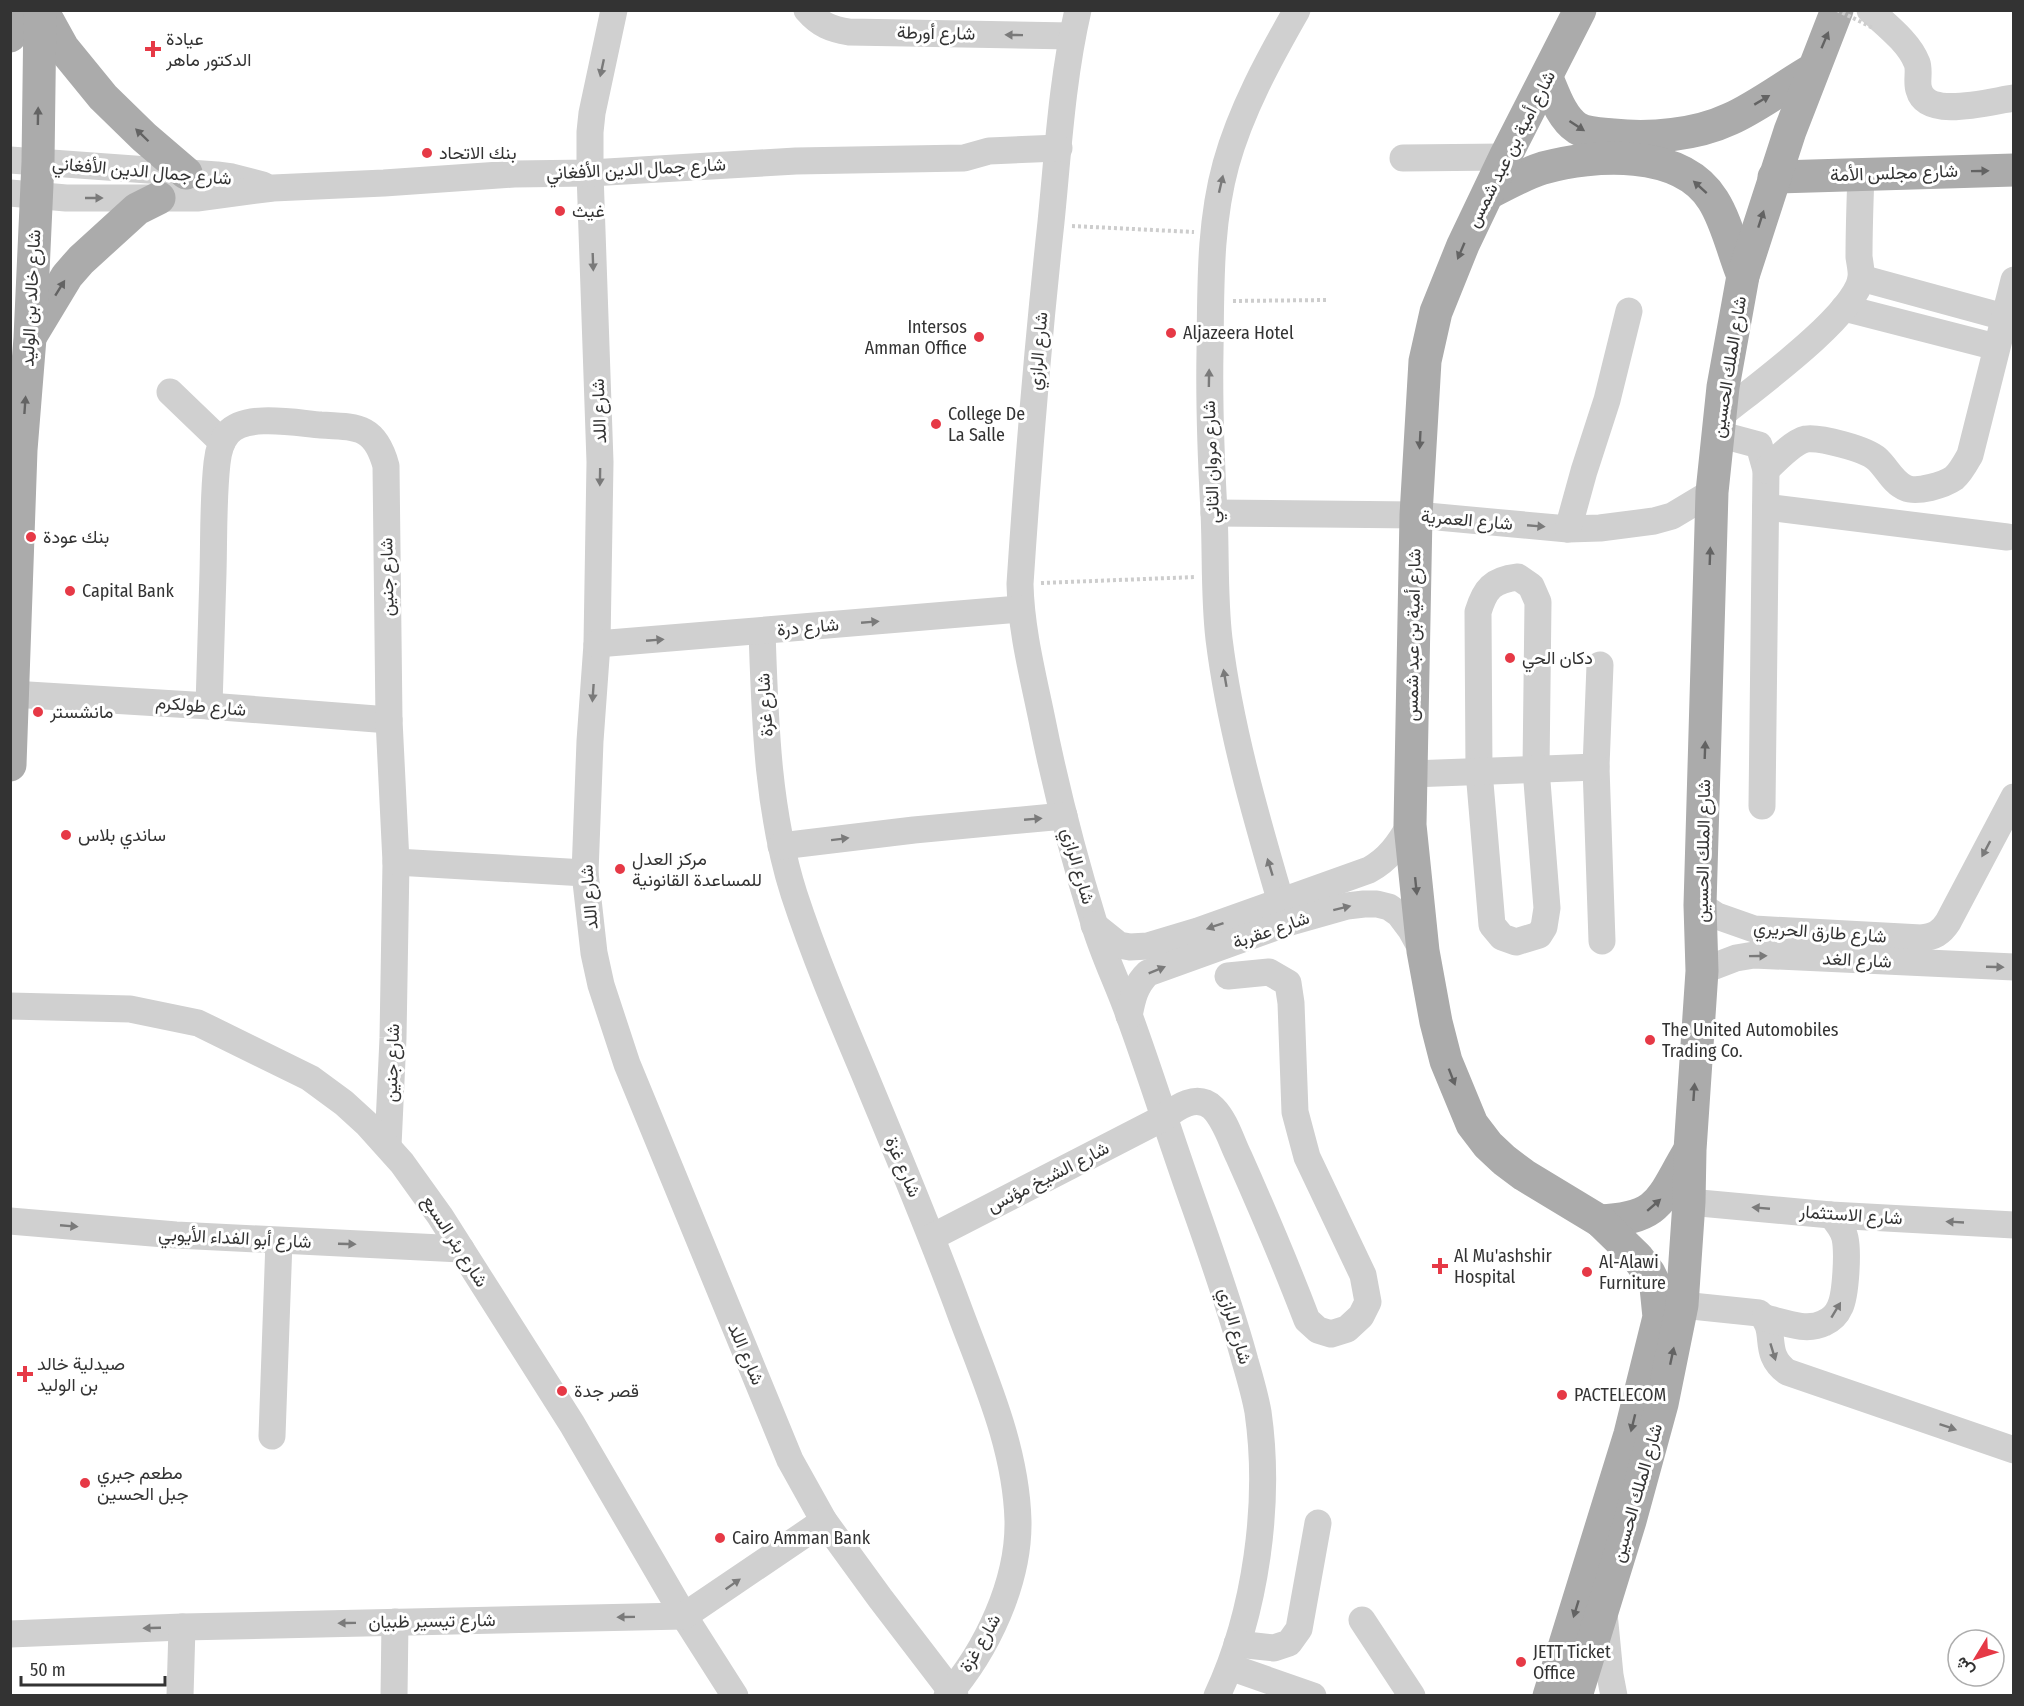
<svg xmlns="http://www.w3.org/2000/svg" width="2024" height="1706" font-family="'Fira Sans Condensed',Vazirmatn,sans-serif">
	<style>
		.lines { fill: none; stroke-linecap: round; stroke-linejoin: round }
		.path { stroke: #cdcdcd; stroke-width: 4; stroke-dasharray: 3 3; stroke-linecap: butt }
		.minor { stroke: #d0d0d0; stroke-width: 27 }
		.major { stroke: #ababab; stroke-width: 33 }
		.path-bridge { stroke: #cdcdcd; stroke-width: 4; stroke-dasharray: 3 3; stroke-linecap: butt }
		.oneway { fill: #7a7a7a }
		.oneway2 { fill: #636363 }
		.poi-dot { fill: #e63946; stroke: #fff; stroke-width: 2 }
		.labels { text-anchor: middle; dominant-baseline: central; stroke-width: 6; stroke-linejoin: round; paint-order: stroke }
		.street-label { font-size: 18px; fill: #333; stroke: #fff }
		.poi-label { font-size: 18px; fill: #333; stroke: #fff; text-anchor: start }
	</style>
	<rect width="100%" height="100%" fill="#fff"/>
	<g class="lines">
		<g class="path">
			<path d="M1072 226 1194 232"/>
			<path d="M1233 301 1326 300"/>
			<path d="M1041 583 1196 577"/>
		</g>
		<g class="minor">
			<path d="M614 10 592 113 590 132V173L600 462 597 644 590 741 585 873 594 953 601 985 627 1064 790 1460 824 1521 880 1598 955 1696"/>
			<path d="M807 10C820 25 831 29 849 32L1072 36"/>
			<path d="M1078 10C1062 79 1058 152 1051 222 1038 342 1028 463 1020 584 1021 628 1032 672 1041 715 1055 785 1073 855 1094 923 1103 954 1118 984 1129 1015 1152 1078 1172 1143 1195 1207 1213 1258 1231 1309 1245 1361 1250 1378 1255 1395 1258 1412 1271 1503 1256 1612 1217 1696"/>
			<path d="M1870 10C1886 25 1909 42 1917 63 1920 71 1916 82 1919 90 1927 120 1991 101 2014 98"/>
			<path d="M1403 158 1505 157"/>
			<path d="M10 160 217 175 232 177 263 185"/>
			<path d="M10 193 66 198H197L273 188 384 183 514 174 590 173 796 161 964 158 989 151 1059 148"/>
			<path d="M1861 278 2004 317"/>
			<path d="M1844 308 1996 347"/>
			<path d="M170 392 222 442"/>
			<path d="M1721 415C1753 389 1852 318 1861 279 1862 272 1860 264 1859 257 1859 229 1860 201 1861 174"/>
			<path d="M1718 434 1759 445 1766 470 1762 806"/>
			<path d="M1766 470C1775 461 1793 442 1806 439 1820 437 1866 449 1877 459 1887 468 1893 483 1906 488 1917 493 1944 485 1954 478 1961 472 1966 462 1970 455L2014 280"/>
			<path d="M1766 507 2007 537"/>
			<path d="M1214 513 1416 515 1568 529 1600 528 1654 521 1672 516 1712 492"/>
			<path d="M1568 529 1584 471 1607 400 1629 311"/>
			<path d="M1518 577 1531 586 1538 602 1536 769 1547 908 1544 927 1539 935 1516 942 1502 937 1492 925 1479 771 1478 612C1485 589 1492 580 1518 577Z"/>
			<path d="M762 631C765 719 767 809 794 894 814 955 839 1014 864 1073 897 1153 931 1233 961 1315 986 1382 1016 1448 1018 1521 1019 1582 987 1650 947 1696"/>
			<path d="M597 644 1020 609"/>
			<path d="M1600 665 1596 767 1602 941"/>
			<path d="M12 694 209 706 389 720"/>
			<path d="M209 706C210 661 212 617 213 573 214 536 213 499 217 463 218 453 221 441 228 433 246 413 296 423 321 425 358 427 375 426 386 466L389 720 396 862 393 1038 388 1146"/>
			<path d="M1411 774 1596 767"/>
			<path d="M781 846 914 830 1064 816"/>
			<path d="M396 862 585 873"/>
			<path d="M1700 905 1717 916 1754 929 1921 938C1934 937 1941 933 1948 922L2014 797"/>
			<path d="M1287 923C1260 830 1231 736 1219 639 1214 597 1216 554 1214 512 1211 458 1209 406 1210 352 1211 289 1209 226 1226 164 1241 110 1269 59 1297 10"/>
			<path d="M1094 925 1119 945 1130 947 1148 946 1198 931 1369 870C1389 859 1399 844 1410 825"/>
			<path d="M1702 971 1736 958 1754 955 2014 967"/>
			<path d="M10 1006 130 1009 198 1023 310 1078 344 1103 367 1124 402 1163 440 1216 572 1424 684 1616 735 1696"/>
			<path d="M1129 1016C1132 1000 1135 985 1148 973L1287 923 1347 906 1364 904H1377L1389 907 1399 914 1411 930 1422 950"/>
			<path d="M1689 1202 1831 1215 2014 1225"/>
			<path d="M10 1221 176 1235 461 1249"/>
			<path d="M932 1237 1163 1118C1177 1107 1197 1093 1213 1108 1226 1121 1231 1141 1239 1157 1263 1211 1286 1265 1307 1320L1318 1330 1331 1334 1347 1329 1361 1316 1368 1302 1363 1275 1307 1157 1295 1112 1291 1003 1288 983 1269 972 1228 976"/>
			<path d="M1682 1305 1759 1313C1780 1330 1760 1352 1787 1372L2014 1450"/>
			<path d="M1765 1318C1783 1322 1806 1332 1824 1323 1831 1320 1837 1314 1840 1307 1846 1294 1848 1252 1845 1238 1843 1229 1837 1222 1831 1215"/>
			<path d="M272 1436 279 1241"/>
			<path d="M1604 1613 1610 1675 1614 1696"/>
			<path d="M1362 1620 1412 1696"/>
			<path d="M10 1634 182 1627 684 1616 824 1521"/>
			<path d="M1237 1644 1274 1648 1289 1643 1299 1629 1318 1523"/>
			<path d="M1230 1667 1313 1696"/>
			<path d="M180 1696 182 1627"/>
			<path d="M394 1696 395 1622"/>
		</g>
		<g class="major">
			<path d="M42 10 63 48 103 97 144 137 186 173"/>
			<path d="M10 36 12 10"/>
			<path d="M1547 78C1554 94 1561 117 1577 128 1587 134 1601 134 1613 135 1650 139 1696 135 1730 119 1757 107 1786 85 1812 70"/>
			<path d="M1774 177 2014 170"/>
			<path d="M1489 193C1506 184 1524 174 1543 168 1593 154 1681 148 1713 200 1727 222 1733 252 1743 276"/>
			<path d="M32 334 67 276 81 260 137 209 159 198"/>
			<path d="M10 765 21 450 30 338 38 162 40 10"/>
			<path d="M1600 1221C1661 1218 1660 1200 1688 1153"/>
			<path d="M1549 1696 1630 1434 1659 1317 1656 1287 1649 1273 1637 1257 1600 1221 1524 1175 1504 1160 1488 1145 1472 1124 1446 1061 1436 1022 1423 951 1410 825 1416 515 1425 361 1436 312 1463 245 1505 157 1580 10"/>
			<path d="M1576 1696 1630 1521 1662 1404 1682 1305 1689 1202 1690 1150 1702 971 1700 905 1712 492 1723 387 1743 276 1790 131 1837 10"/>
		</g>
		<path class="path-bridge" d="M1837 10 1873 28"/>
	</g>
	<defs><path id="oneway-solid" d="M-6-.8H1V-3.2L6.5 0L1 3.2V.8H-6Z" transform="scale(1.5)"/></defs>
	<g class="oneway">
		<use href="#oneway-solid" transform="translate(1014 35) rotate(-179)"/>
		<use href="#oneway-solid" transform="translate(602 68) rotate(102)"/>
		<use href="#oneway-solid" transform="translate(1221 184) rotate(-77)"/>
		<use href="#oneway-solid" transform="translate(94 198)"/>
		<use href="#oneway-solid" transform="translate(593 262) rotate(88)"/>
		<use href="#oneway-solid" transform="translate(1209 378) rotate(-89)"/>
		<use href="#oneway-solid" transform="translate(600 477) rotate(91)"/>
		<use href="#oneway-solid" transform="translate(1536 526) rotate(5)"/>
		<use href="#oneway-solid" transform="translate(870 622) rotate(-5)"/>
		<use href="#oneway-solid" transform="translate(655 640) rotate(-5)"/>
		<use href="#oneway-solid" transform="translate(1225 678) rotate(-100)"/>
		<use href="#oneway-solid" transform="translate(593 693) rotate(94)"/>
		<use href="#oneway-solid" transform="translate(1033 819) rotate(-5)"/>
		<use href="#oneway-solid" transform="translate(840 839) rotate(-7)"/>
		<use href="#oneway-solid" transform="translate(1986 849) rotate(118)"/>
		<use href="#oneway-solid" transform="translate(1270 867) rotate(-107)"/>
		<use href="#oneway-solid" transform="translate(1342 908) rotate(-14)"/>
		<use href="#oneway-solid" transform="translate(1215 926) rotate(161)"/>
		<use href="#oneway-solid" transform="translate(1758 956) rotate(-1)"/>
		<use href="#oneway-solid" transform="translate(1995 967) rotate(2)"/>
		<use href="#oneway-solid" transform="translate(1157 970) rotate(-22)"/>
		<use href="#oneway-solid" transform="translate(1761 1208) rotate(-175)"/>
		<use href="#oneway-solid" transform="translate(1955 1222) rotate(-177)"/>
		<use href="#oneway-solid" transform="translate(69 1226) rotate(5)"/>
		<use href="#oneway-solid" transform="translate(347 1244) rotate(2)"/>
		<use href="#oneway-solid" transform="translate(1836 1310) rotate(-59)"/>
		<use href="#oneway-solid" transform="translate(1773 1352) rotate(73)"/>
		<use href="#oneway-solid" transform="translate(1948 1427) rotate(19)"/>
		<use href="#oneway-solid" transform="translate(733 1584) rotate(-35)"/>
		<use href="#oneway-solid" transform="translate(626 1617) rotate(179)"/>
		<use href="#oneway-solid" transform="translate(347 1623) rotate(179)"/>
		<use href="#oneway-solid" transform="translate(152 1628) rotate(178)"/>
	</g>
	<g class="oneway2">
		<use href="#oneway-solid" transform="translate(1825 40) rotate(-67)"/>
		<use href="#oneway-solid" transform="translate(1762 100) rotate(-31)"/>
		<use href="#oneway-solid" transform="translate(38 116) rotate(-89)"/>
		<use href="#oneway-solid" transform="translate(1577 126) rotate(33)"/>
		<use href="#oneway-solid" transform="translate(142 135) rotate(-136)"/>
		<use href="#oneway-solid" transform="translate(1980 171) rotate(-1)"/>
		<use href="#oneway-solid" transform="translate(1700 187) rotate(-138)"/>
		<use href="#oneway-solid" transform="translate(1761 219) rotate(-72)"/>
		<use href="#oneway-solid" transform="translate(1461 251) rotate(113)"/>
		<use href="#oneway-solid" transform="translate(60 288) rotate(-58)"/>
		<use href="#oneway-solid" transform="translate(25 405) rotate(-86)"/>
		<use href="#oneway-solid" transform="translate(1420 440) rotate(93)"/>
		<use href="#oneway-solid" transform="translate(1710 556) rotate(-88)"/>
		<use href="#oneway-solid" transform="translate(1705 750) rotate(-88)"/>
		<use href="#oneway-solid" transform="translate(1416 886) rotate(84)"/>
		<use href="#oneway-solid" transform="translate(1452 1077) rotate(69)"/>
		<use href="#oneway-solid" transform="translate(1694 1092) rotate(-86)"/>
		<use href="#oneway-solid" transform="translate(1654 1205) rotate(-41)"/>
		<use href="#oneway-solid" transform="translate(1672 1356) rotate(-78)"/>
		<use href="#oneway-solid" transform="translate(1633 1423) rotate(104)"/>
		<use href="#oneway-solid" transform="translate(1576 1609) rotate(107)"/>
	</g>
	<g class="poi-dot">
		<path d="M150 40h6v6h6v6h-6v6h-6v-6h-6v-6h6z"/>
		<circle cx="427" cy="153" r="6"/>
		<circle cx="560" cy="211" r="6"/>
		<circle cx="1171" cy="333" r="6"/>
		<circle cx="979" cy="337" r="6"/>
		<circle cx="936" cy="424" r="6"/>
		<circle cx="31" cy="537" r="6"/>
		<circle cx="70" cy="591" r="6"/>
		<circle cx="1510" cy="658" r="6"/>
		<circle cx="38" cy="712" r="6"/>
		<circle cx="66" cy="835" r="6"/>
		<circle cx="620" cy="869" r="6"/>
		<circle cx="1650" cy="1040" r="6"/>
		<path d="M1437 1257h6v6h6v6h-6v6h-6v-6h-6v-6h6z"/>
		<circle cx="1587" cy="1272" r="6"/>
		<path d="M22 1365h6v6h6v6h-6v6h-6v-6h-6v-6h6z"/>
		<circle cx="562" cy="1391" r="6"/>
		<circle cx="1562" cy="1395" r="6"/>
		<circle cx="85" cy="1483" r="6"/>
		<circle cx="720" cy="1538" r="6"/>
		<circle cx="1521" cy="1662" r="6"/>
	</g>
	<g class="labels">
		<g class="street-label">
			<text transform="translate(936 33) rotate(1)">شارع أورطة</text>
			<text transform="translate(1511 149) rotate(-63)">شارع أمية بن عبد شمس</text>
			<text transform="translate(636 169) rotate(-3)">شارع جمال الدين الأفغاني</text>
			<text transform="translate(142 171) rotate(5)">شارع جمال الدين الأفغاني</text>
			<text transform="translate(1894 173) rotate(-2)">شارع مجلس الأمة</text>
			<text transform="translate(31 298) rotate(-87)">شارع خالد بن الوليد</text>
			<text transform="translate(1038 351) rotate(-85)">شارع الرازي</text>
			<text transform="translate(1729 367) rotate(-81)">شارع الملك الحسين</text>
			<text transform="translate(599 411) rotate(-92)">شارع اللد</text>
			<text transform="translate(1211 462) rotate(-92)">شارع مروان الثاني</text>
			<text transform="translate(1467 520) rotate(5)">شارع العمرية</text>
			<text transform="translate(387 577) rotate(-91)">شارع جنين</text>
			<text transform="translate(808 627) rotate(-5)">شارع درة</text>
			<text transform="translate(1413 635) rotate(-89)">شارع أمية بن عبد شمس</text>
			<text transform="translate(765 705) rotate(-93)">شارع غزة</text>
			<text transform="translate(201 706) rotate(5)">شارع طولكرم</text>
			<text transform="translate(1703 851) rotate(-89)">شارع الملك الحسين</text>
			<text transform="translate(1078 866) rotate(74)">شارع الرازي</text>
			<text transform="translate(589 897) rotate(-95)">شارع اللد</text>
			<text transform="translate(1271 930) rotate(-19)">شارع عقربة</text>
			<text transform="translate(1820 932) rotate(4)">شارع طارق الحريري</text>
			<text transform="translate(1857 960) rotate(3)">شارع الغد</text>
			<text transform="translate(392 1063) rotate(-88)">شارع جنين</text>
			<text transform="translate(903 1167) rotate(67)">شارع غزة</text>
			<text transform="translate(1048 1177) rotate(-27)">شارع الشيخ مؤنس</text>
			<text transform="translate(1851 1215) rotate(4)">شارع الاستثمار</text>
			<text transform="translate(235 1238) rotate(3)">شارع أبو الفداء الأيوبي</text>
			<text transform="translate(455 1241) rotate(57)">شارع بئر السبع</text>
			<text transform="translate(1235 1326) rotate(74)">شارع الرازي</text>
			<text transform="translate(746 1354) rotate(67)">شارع اللد</text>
			<text transform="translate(1637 1493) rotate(-74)">شارع الملك الحسين</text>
			<text transform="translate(432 1621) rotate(-1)">شارع تيسير ظبيان</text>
			<text transform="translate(980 1643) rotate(-60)">شارع غزة</text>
		</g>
		<g class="poi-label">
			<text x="166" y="39">عيادة<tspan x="166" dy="21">الدكتور ماهر</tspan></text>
			<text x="439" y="153">بنك الاتحاد</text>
			<text x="572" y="211">غيث</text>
			<text x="967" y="327" text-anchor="end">Intersos<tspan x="967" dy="21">Amman Office</tspan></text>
			<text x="1183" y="333">Aljazeera Hotel</text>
			<text x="948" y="414">College De<tspan x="948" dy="21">La Salle</tspan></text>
			<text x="43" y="537">بنك عودة</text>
			<text x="82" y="591">Capital Bank</text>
			<text x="1522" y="658">دكان الحي</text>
			<text x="50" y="712">مانشستر</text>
			<text x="78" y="835">ساندي بلاس</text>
			<text x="632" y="859">مركز العدل<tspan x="632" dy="21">للمساعدة القانونية</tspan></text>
			<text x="1662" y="1030">The United Automobiles<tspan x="1662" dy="21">Trading Co.</tspan></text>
			<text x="1454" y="1256">Al Mu'ashshir<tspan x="1454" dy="21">Hospital</tspan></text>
			<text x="1599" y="1262">Al-Alawi<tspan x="1599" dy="21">Furniture</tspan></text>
			<text x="37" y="1364">صيدلية خالد<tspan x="37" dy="21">بن الوليد</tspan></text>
			<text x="574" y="1391">قصر جدة</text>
			<text x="1574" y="1395">PACTELECOM</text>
			<text x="97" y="1473">مطعم جبري<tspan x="97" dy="21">جبل الحسين</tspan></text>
			<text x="732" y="1538">Cairo Amman Bank</text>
			<text x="1533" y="1652">JETT Ticket<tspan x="1533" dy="21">Office</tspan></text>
		</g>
	</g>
	<rect width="2024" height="1706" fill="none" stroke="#333333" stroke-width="24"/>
	<g transform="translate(1976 1658) rotate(232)"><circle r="28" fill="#ffffff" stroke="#adadad" stroke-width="1.5"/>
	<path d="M0-4.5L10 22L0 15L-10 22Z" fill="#e63946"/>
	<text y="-9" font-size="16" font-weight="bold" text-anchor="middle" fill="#333333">ش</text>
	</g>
	<path d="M21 1676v9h144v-9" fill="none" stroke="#333333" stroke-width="3"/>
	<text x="30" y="1676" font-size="18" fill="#333333" stroke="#ffffff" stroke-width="4.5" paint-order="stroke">50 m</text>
</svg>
